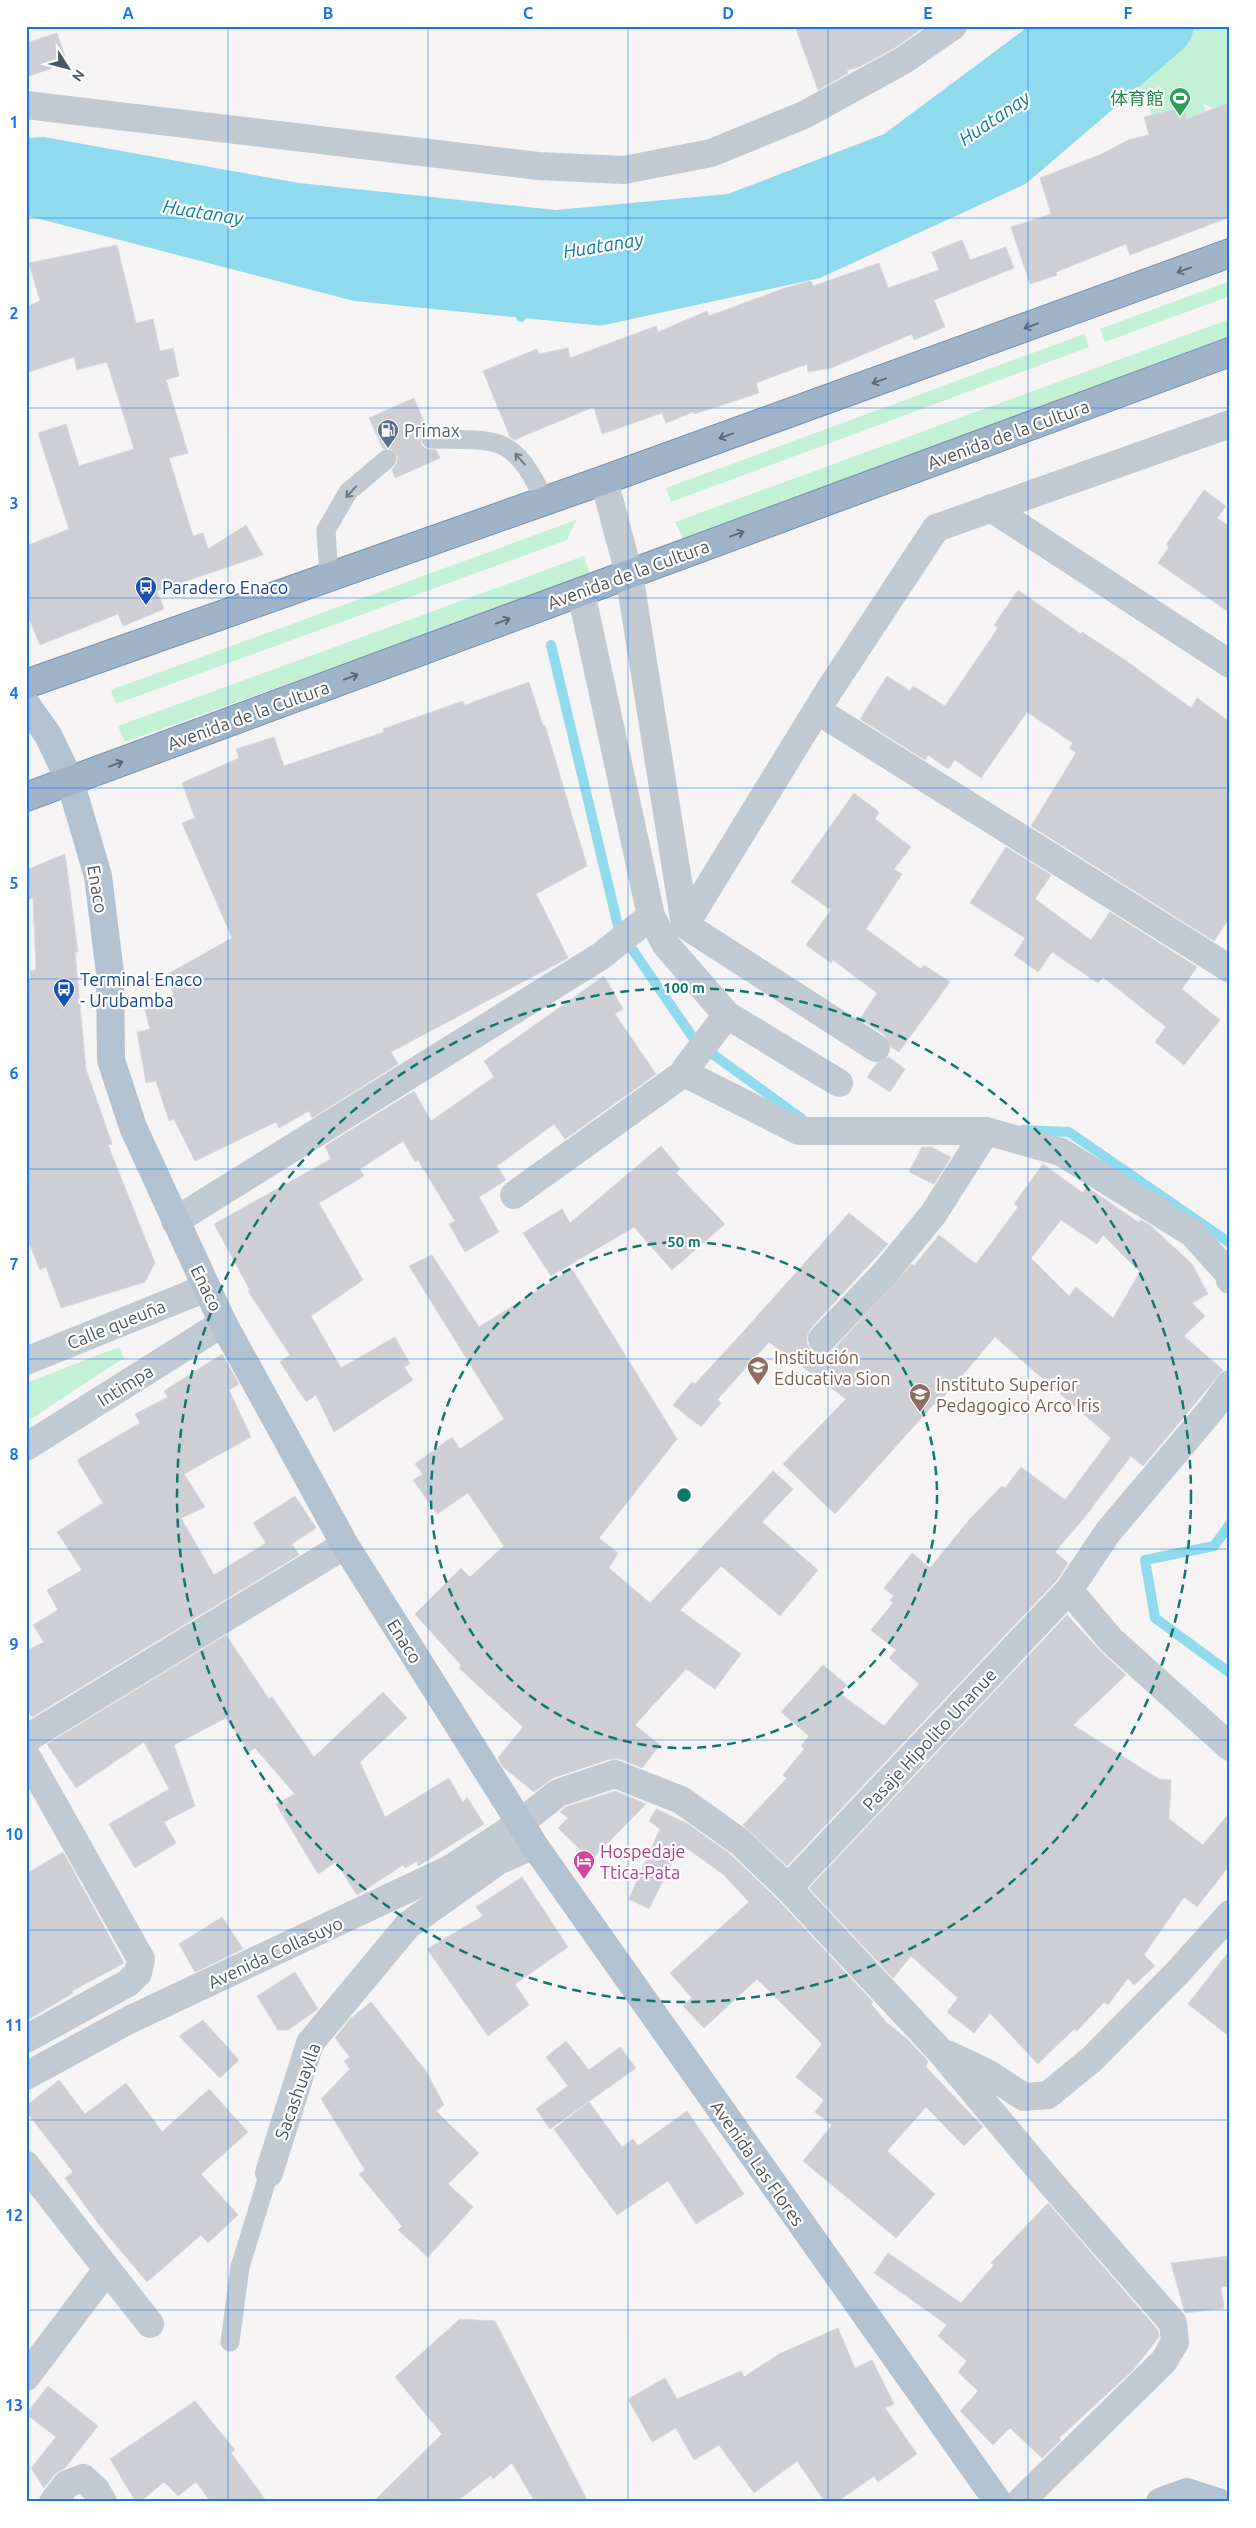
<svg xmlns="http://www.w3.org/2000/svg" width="1256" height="2528" font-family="Ubuntu,'Noto Sans SC',sans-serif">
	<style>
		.green { fill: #c3f1d5 }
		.water { fill: #90daee }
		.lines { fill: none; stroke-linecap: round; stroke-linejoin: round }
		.stream { stroke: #90daee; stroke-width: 10 }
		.river { stroke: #90daee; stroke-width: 61 }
		.building { fill: #cdcfd5; stroke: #d7d9de; fill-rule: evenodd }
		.trunk-casing { stroke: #7690ad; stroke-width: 30 }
		.service { stroke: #c1cad2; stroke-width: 19 }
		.minor { stroke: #c1cad2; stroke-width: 28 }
		.primary { stroke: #b3c2d1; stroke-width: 28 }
		.trunk { stroke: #9fb4c9; stroke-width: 28 }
		.oneway { stroke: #5b6976 }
		.oneway2 { stroke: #6e7983 }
		.grid { fill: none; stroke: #1a73e8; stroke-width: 1; stroke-opacity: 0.55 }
		.ring { fill: none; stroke: #0f766e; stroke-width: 2.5; stroke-dasharray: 9 6 }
		.labels { text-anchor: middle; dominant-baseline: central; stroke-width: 4.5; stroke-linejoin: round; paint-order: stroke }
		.leisure-label { font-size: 18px; fill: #27864d; stroke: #fff; text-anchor: end }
		.service-label { font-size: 18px; fill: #4e5e75; stroke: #fff; text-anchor: start }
		.street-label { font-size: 18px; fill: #4a5661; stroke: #fff }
		.transit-label { font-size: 18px; fill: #164399; stroke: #fff; text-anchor: start }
		.education-label { font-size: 18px; fill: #785e54; stroke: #fff; text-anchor: start }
		.hotel-label { font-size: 18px; fill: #b23c85; stroke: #fff; text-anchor: start }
		.water-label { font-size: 19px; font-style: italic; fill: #0c7c9b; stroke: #fff }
		.centre { fill: #0f766e; stroke: #fff; stroke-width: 2.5 }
		.ring-label { font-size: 15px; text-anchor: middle; font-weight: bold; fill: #0f766e; stroke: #fff; stroke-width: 4.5; stroke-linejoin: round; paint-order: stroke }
		.neatline { fill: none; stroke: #1a73e8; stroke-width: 2 }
		.grid-label { font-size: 16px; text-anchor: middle; font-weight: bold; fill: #1a73e8 }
	</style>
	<rect width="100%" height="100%" fill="#f5f3f3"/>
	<g class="green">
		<path d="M1163 26H1230V114L1203 104 1213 130 1164 148 1142 89 1131 83V103L1038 134Z"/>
		<path d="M1230 281V296L1105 342 1100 329Z"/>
		<path d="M1230 319V338L685 543 675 522Z"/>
		<path d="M1084 334 1089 347 671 502 666 488Z"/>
		<path d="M576 520 567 540 116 704 111 690Z"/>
		<path d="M584 556 590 575 125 742 118 726Z"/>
		<path d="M119 1347 124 1358 26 1422V1383Z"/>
	</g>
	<path class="water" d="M1029 26H1163L1009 158 810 249 599 295 360 271 26 184V138L44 137 299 183 556 210 728 194 884 134Z"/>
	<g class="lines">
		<g class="stream">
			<path d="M516 275 521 317"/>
			<path d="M551 645 619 930 696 1042 802 1119"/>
			<path d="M1023 1130 1069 1132 1230 1243"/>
			<path d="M1230 1524 1214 1546 1145 1560 1155 1618 1230 1673"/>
		</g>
		<path class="river" d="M26 184 360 271 599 295 810 249 1009 158 1163 26"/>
	</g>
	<g class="building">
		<path d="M795 26H925L896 47 859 67 847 70 848 73 818 90Z"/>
		<path d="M57 33 67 63 26 77V43Z"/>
		<path d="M1230 102V217L1130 255 1126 244 1056 272 1057 275 1030 284 1011 227 1051 214 1040 178 1102 154 1128 140 1149 135 1144 117 1184 107 1187 119Z"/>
		<path d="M962 240 970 260 1006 247 1014 268 934 300 945 327 914 340 912 334 831 368 808 372 807 364 756 383 759 393 694 414 693 412 666 423 662 413 602 434 594 408H591L514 440 510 437 483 371 537 349 539 354 568 348 570 358 656 326 658 332 707 311 709 316 785 288 811 281 813 286 879 263 888 288 939 270 932 252Z"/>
		<path d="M117 245 136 323 153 319 160 351 173 348 179 376 166 380 188 453 169 458 193 536 203 533 208 549 246 525 263 555 157 591 164 609 123 626 118 614 40 645 26 611V546L69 529 38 433 66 424 79 466 134 449 107 362 77 370 74 357 26 373V307L40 301 29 263Z"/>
		<path d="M414 398 427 429 421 434V444L426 449 436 450 440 458 395 478 392 470 397 463 398 457 391 449H383L369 418Z"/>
		<path d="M1204 490 1226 506 1217 518 1230 527V613L1158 563 1169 547 1166 545Z"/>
		<path d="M1018 590 1081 634 1082 632 1125 660 1191 708 1197 698 1230 722V917L1214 941 1031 826 1076 753 1069 748 1073 743 1027 712 981 778 955 760 948 769 928 755 925 760 860 719 887 676 910 691 913 686 945 706 998 628 994 625Z"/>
		<path d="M529 682 543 726 545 725 587 866 536 894 568 958 391 1052 398 1064 312 1118 309 1111 279 1128 276 1122 195 1161 174 1119 169 1121 156 1081 146 1083 137 1032 150 1029 143 1002 174 995 166 975 232 938 182 823 195 818 182 783 239 758 236 749 274 737 284 766 384 732 383 729 463 701 465 705Z"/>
		<path d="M854 793 879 812 875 819 911 847 894 869 902 874 866 929 921 969 924 965 950 982 899 1052 891 1047 885 1035 860 1019 877 993 833 960 831 963 806 945 831 910 791 882Z"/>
		<path d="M1006 847 1051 875 1035 899 1091 940 1110 912 1197 967 1182 989 1220 1020 1184 1065 1155 1042 1166 1027 1103 977 1098 983 1052 952 1038 972 1014 955 1025 938 970 903Z"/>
		<path d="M65 854 78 952H75L86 1069 112 1144 108 1145 155 1263 145 1282 61 1308 46 1267 40 1270 26 1235V979L31 978 30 971 36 970 33 898 26 900V870Z"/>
		<path d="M604 976 623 1009 615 1014 656 1074 565 1139 554 1124 497 1166 506 1180 479 1197 499 1232 465 1252 449 1224 455 1221 418 1160 415 1162 403 1141 360 1169 364 1176 319 1203 363 1280 311 1316 341 1368 395 1337 410 1364 404 1367 413 1380 334 1432 316 1395 306 1402 280 1362 290 1355 248 1291 250 1290 214 1224 331 1159 325 1146 414 1091 431 1121 494 1077 484 1061Z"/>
		<path d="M889 1057 905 1069 890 1092 867 1077 877 1063Z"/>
		<path d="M661 1146 680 1169 676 1173 725 1224 672 1270 634 1227 551 1276 523 1233 562 1209 570 1223Z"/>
		<path d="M922 1147H931L951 1157 934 1184 909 1172Z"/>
		<path d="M1043 1164 1083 1193 1087 1187 1138 1222 1141 1220 1151 1226 1192 1264 1208 1294 1192 1303 1205 1316 1184 1336 1223 1370 1143 1466 1131 1456 1084 1518 1055 1552 1068 1563 1057 1580 787 1866 743 1825 787 1778 783 1775 804 1749 801 1746 809 1736 781 1712 823 1665 847 1685 839 1693 884 1726 919 1684 889 1658 896 1650 871 1630 893 1603 890 1600 894 1596 884 1588 912 1553 930 1568 969 1520 1002 1486 1005 1488 1021 1467 1065 1500 1111 1438 995 1337 936 1406 934 1404 835 1514 783 1464 846 1399 769 1342 717 1400 721 1403 701 1427 673 1405 692 1382 695 1384 743 1332 849 1213 888 1244 810 1329 807 1336V1344L812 1351 819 1354H827L833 1350 912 1264 914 1266 939 1235 976 1264 1018 1207 1014 1204ZM1061 1220 1097 1244 1103 1235 1140 1272 1113 1318 1076 1287 1069 1296 1031 1258Z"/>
		<path d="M432 1255 479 1327 572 1269 677 1439 599 1538 618 1553 609 1568 650 1603 773 1471 793 1489 762 1522 818 1570 780 1616 721 1566 680 1610 741 1654 715 1689 686 1669 635 1725 660 1745 642 1768 621 1759H610L553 1778 534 1792 503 1767 498 1758 523 1727 459 1668 461 1665 415 1614 461 1568 470 1577 504 1546 468 1493 437 1514 413 1480 423 1474 415 1464 452 1437 460 1449 504 1419 409 1266Z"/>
		<path d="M222 1354 239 1384 229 1390 251 1437 184 1474 205 1507 181 1518 214 1575 266 1543 253 1523 295 1496 316 1528 292 1544 299 1555 32 1717 26 1707V1651L44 1642 33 1625 58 1610 47 1590 82 1570 57 1532 103 1503 77 1460 140 1423 135 1414 168 1397 164 1391Z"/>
		<path d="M1067 1615 1101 1652 1126 1675 1073 1725 1159 1779 1171 1780 1169 1819 1203 1845 1230 1812V1865L1197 1907 1184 1897 1144 1955 1155 1966 1134 1985 1128 1978 1108 2005 1104 2002 1077 2031 1074 2029 1038 2064 990 2013 974 2033 947 2012 958 1998 911 1956 893 1978 809 1888Z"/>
		<path d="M226 1635 269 1699 272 1697 314 1757 383 1692 407 1718 360 1762 385 1817 449 1778 463 1803 467 1797 484 1824 418 1866 417 1861 405 1868 403 1865 357 1895 336 1862 318 1874 276 1804 295 1794 255 1748 249 1752 226 1718 174 1745 195 1806 164 1822 176 1843 135 1868 109 1824 169 1789 144 1742 76 1788 47 1744Z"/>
		<path d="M615 1791 646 1804 591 1860 558 1828 568 1818 560 1812 566 1807Z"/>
		<path d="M656 1809 688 1824 730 1854 777 1899 873 2002 871 2004 887 2023 906 2038 928 2061 926 2067 983 2127 964 2146 926 2107 887 2151 935 2194 896 2238 803 2161 832 2125 815 2112 824 2100 796 2077 822 2044 757 1979 704 2028 683 2006 692 1998 670 1973 749 1902 724 1875 681 1844 649 1909 629 1899 660 1829 649 1821Z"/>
		<path d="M63 1852 124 1963 72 1991 73 1993 26 2021V1874Z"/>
		<path d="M522 1877 568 1947 515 1984 529 2005 488 2036 427 1949 483 1916 476 1907Z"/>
		<path d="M222 1917 243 1949 195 1972 179 1944Z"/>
		<path d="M1230 1950V2037L1188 2004Z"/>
		<path d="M295 1972 318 2009 288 2030H278L257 1996Z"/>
		<path d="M371 2002 426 2071 444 2105 436 2111 479 2153 448 2184 473 2207 428 2257 398 2230 402 2226 359 2174 365 2170 321 2099 350 2069 344 2061 350 2057 335 2038 349 2020Z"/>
		<path d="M203 2020 239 2060 220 2078 179 2036Z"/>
		<path d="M566 2041 589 2070 620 2047 636 2068 550 2129 536 2109 568 2086 546 2057Z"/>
		<path d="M59 2080 85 2114 126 2083 162 2132 209 2089 248 2132 201 2174 238 2215 208 2243 201 2235 147 2282 100 2226 65 2178 73 2172 26 2111V2106Z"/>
		<path d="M589 2102 622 2147 633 2139 638 2146 687 2111 744 2194 696 2224 668 2181 617 2215 554 2129Z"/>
		<path d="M1048 2203 1158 2330 1159 2337 1133 2370 1059 2438 1061 2440 1042 2458 1010 2428 993 2445 960 2411 978 2391 958 2372 967 2361 938 2336 947 2325 874 2273 888 2253 961 2303 994 2265 991 2263Z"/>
		<path d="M1230 2256V2286L1221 2287 1224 2308 1185 2313 1171 2263Z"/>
		<path d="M460 2319 495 2321 588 2502H535L512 2463 493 2479 491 2475 456 2502H373L442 2434 395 2377Z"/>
		<path d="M838 2328 855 2368 872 2360 894 2404 885 2408 917 2454 878 2482 874 2476 837 2502H825L797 2461 754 2493 719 2445 694 2460 676 2428 652 2442 628 2399 665 2378 677 2399 741 2371 744 2377 779 2354Z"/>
		<path d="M48 2386 98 2426 65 2468 55 2474 44 2488 31 2468 56 2437 26 2414Z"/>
		<path d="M195 2401 235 2450 231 2453 267 2502H211L196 2482 178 2496 164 2482 140 2502H136L110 2459Z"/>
	</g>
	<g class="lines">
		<g class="trunk-casing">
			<g id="trunk">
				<path d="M26 684 604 480 1230 253"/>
				<path d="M26 797 1230 352"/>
			</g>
		</g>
		<g class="service">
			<path d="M431 439C500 440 513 434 545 501"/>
			<path d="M329 577 326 530 348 492 387 459"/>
			<path d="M230 2342 240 2267 269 2173"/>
		</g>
		<g class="minor">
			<path d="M26 105 538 166 624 170 711 153 804 115 904 60 953 26"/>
			<path d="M604 480 629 574 685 925 828 692 936 528 1230 424"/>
			<path d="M991 508 1230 664"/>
			<path d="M581 592 651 916 666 945 727 1015 839 1083"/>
			<path d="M818 711 1230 969"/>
			<path d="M685 925 876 1048"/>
			<path d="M684 1073 799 1131H986L1061 1152 1192 1233 1228 1273 1230 1280"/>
			<path d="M514 1195 684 1073 686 1068 727 1015"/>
			<path d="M175 1221 601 956 651 916"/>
			<path d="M822 1339 884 1274 934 1213 986 1131"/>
			<path d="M26 1361 206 1288"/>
			<path d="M1230 1384 1211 1410 1108 1532 1069 1590 1111 1640 1230 1747"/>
			<path d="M26 1447 223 1323"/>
			<path d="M26 1739 345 1545"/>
			<path d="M26 1755 141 1959 138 1973 128 1983 26 2039"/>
			<path d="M788 1888 1069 1590"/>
			<path d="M949 2055 989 2074 1024 2097 1048 2095 1092 2059 1178 1972 1230 1914"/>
			<path d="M26 2076 129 2020 450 1869 520 1823 558 1793 615 1774 681 1800 740 1842 788 1888 940 2051 1050 2182 1173 2323 1175 2342 1164 2361 1020 2502"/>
			<path d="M26 2165 150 2324"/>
			<path d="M269 2173 310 2043 408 1925 498 1861 534 1845"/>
			<path d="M26 2377 106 2271"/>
			<path d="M53 2502 67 2484 83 2478 96 2490 103 2502"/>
		</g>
		<g class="primary">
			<path d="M26 704 48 735 70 781 98 876 110 973 111 1060 133 1127 223 1323 345 1545 534 1845 998 2502"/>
			<path d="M1160 2502 1187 2492 1218 2502"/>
		</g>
		<use href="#trunk" class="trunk"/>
	</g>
	<defs><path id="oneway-shaft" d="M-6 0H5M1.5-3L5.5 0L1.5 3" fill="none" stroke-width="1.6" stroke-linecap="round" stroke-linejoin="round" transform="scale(1.25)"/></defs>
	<g class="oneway">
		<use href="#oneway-shaft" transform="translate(1184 270) rotate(160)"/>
		<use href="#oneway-shaft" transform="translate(1031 326) rotate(160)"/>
		<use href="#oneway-shaft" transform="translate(879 381) rotate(160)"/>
		<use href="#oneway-shaft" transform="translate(726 436) rotate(160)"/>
		<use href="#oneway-shaft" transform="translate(737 534) rotate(-20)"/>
		<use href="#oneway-shaft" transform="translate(503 621) rotate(-20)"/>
		<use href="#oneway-shaft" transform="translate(351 677) rotate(-20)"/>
		<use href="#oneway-shaft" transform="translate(116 764) rotate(-20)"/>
	</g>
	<g class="oneway2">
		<use href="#oneway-shaft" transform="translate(520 459) rotate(-131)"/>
		<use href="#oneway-shaft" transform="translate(351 492) rotate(132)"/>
	</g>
	<path class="grid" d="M228 26V2502M428 26V2502M628 26V2502M828 26V2502M1028 26V2502M26 218H1230M26 408H1230M26 598H1230M26 788H1230M26 979H1230M26 1169H1230M26 1359H1230M26 1549H1230M26 1740H1230M26 1930H1230M26 2120H1230M26 2310H1230"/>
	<g class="ring">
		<circle cx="684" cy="1495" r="253"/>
		<circle cx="684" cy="1495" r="507"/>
	</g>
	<defs>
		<g id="stadium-pin" transform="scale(1.125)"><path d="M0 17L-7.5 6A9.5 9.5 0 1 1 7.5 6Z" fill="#2e9e5b" stroke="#fff"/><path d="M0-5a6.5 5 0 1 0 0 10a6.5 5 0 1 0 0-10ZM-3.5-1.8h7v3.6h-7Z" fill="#fff"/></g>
		<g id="fuel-pin" transform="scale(1.125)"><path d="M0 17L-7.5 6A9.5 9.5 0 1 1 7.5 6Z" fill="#5c6f8a" stroke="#fff"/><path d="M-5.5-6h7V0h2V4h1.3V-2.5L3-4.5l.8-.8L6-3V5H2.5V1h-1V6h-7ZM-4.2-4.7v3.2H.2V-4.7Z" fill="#fff"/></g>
		<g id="bus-pin" transform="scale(1.125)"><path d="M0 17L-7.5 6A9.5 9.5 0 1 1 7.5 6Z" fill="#1a4fb4" stroke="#fff"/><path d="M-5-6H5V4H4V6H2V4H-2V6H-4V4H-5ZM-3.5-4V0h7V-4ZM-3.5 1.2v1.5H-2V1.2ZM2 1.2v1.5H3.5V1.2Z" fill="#fff"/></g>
		<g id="school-pin" transform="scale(1.125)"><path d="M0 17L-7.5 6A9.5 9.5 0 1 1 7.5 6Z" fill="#8d6e63" stroke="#fff"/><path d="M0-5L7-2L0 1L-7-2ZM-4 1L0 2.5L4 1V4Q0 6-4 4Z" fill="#fff"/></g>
		<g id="hotel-pin" transform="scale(1.125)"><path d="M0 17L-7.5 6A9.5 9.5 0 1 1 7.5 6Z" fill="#d1479c" stroke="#fff"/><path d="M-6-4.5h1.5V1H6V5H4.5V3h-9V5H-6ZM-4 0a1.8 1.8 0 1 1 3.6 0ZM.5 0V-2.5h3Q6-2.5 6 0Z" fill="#fff"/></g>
	</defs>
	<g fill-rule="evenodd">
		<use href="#stadium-pin" x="1180" y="98"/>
		<use href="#fuel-pin" x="388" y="430"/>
		<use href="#bus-pin" x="146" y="587"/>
		<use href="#bus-pin" x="64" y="989"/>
		<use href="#school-pin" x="758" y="1367"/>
		<use href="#school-pin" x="920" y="1394"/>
		<use href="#hotel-pin" x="584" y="1861"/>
	</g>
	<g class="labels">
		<g class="leisure-label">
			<text x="1164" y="98">体育館</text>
		</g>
		<g class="service-label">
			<text x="404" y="430">Primax</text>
		</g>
		<g class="street-label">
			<text transform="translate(1008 434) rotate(-20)">Avenida de la Cultura</text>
			<text transform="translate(628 574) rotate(-20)">Avenida de la Cultura</text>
			<text transform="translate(248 715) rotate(-20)">Avenida de la Cultura</text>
			<text transform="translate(98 889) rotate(80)">Enaco</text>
			<text transform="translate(207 1288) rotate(64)">Enaco</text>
			<text transform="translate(116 1324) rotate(-22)">Calle queuña</text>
			<text transform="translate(125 1385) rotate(-32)">Intimpa</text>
			<text transform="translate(405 1641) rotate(58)">Enaco</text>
			<text transform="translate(929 1739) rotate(-47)">Pasaje Hipolito Unanue</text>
			<text transform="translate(275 1952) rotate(-25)">Avenida Collasuyo</text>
			<text transform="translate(297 2091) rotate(-70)">Sacashuaylla</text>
			<text transform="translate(758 2163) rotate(55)">Avenida Las Flores</text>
		</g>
		<g class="transit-label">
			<text x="162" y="587">Paradero Enaco</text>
			<text x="80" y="979">Terminal Enaco<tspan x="80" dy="21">- Urubamba</tspan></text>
		</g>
		<g class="education-label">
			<text x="774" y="1357">Institución<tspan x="774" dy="21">Educativa Sion</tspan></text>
			<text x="936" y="1384">Instituto Superior<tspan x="936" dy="21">Pedagogico Arco Iris</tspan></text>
		</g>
		<g class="hotel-label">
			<text x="600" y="1851">Hospedaje<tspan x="600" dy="21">Ttica-Pata</tspan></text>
		</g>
		<g class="water-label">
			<text transform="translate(994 118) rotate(-34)">Huatanay</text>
			<text transform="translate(203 212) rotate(9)">Huatanay</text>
			<text transform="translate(603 245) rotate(-9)">Huatanay</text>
		</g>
	</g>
	<circle cx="684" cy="1495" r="8" class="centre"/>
	<g class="ring-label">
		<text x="684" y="993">100 m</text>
		<text x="684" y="1247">50 m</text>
	</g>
	<rect width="1256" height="2528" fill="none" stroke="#ffffff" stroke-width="55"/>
	<g transform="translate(68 68) rotate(126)" stroke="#ffffff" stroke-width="4" paint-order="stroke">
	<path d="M0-4L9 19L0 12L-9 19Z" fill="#4a5661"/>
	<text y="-8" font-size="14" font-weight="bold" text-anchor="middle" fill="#4a5661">N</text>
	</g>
	<rect x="28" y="28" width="1200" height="2472" class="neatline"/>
	<g class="grid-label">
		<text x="128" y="19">A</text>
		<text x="328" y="19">B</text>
		<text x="528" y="19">C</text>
		<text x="728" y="19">D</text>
		<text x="928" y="19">E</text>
		<text x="1128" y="19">F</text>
		<text x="14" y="128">1</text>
		<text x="14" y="319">2</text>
		<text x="14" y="509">3</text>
		<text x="14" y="699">4</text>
		<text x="14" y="889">5</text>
		<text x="14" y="1079">6</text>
		<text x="14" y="1270">7</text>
		<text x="14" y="1460">8</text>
		<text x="14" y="1650">9</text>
		<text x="14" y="1840">10</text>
		<text x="14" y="2031">11</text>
		<text x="14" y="2221">12</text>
		<text x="14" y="2411">13</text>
	</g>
</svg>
